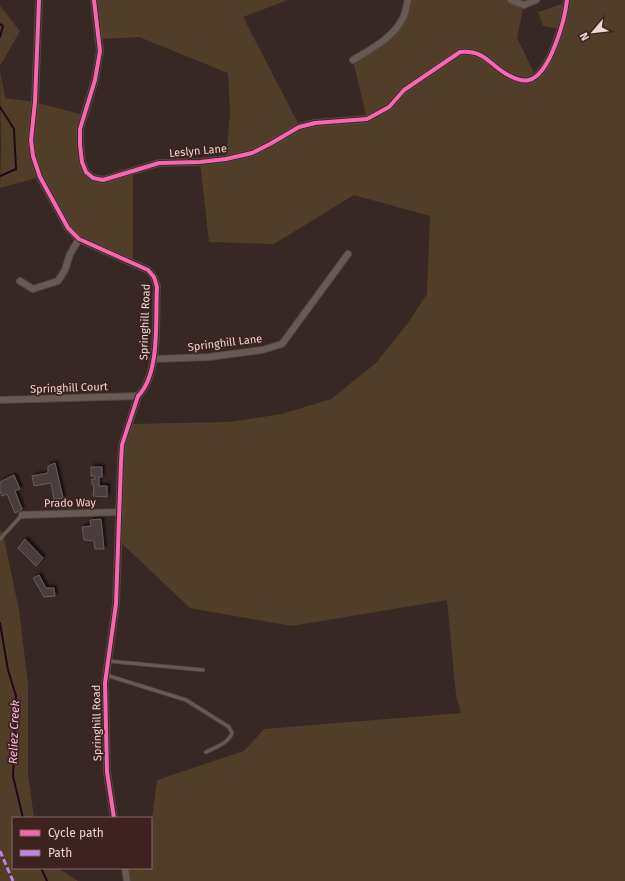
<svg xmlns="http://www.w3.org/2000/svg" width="625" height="881" font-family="'Fira Sans',sans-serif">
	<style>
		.green { fill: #503e29 }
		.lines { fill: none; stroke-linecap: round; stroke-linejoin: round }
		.stream { stroke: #24061d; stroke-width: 2 }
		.building { fill: #4a3d3e; stroke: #685b5c; filter: url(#shadow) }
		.service-casing { stroke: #524543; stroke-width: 4.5 }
		.minor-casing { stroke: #524543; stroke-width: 8 }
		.service { stroke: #675a54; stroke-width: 3 }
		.minor { stroke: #675a54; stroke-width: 6 }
		.quiet { stroke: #c483df; stroke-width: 3; stroke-dasharray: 6 3; stroke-linecap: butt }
		.cycleway-casing { stroke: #3d2220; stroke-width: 6 }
		.cycleway { stroke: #f766af; stroke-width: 4 }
		.labels { text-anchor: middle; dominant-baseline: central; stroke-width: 3.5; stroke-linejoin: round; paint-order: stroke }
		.street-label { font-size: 11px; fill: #e8d6d3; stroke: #3d2220 }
		.water-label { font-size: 12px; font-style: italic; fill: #f9b8e9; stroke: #3d2220 }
	</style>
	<defs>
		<filter id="shadow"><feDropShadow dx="2.5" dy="-2.5" stdDeviation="1" flood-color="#0009"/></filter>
	</defs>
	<rect width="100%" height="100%" fill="#372826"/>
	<g class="green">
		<path d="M94 0H288L243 17 300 127 367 119 353 60 399 25 408 0H511L524 5 517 38 536 77 542 71 561 29 543 26 538 12 566 3 564 0H625V881H127L125 868H151V827L157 780 244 751 264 729 461 713 456 695 447 600 292 626 190 608 116 538 121 462 129 424 229 422 282 414 331 399 376 363 408 323 427 294 430 216 354 195 274 244 209 242 200 162 226 159 230 113 228 73 139 37 99 39Z"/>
		<path d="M0 6 20 31 0 66Z"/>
		<path d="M0 71 5 98 35 102 84 115 80 129 86 172 103 180 133 172V264L79 239 68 228 40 177 0 188 1 148Z"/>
		<path d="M0 530 3 534 19 610 28 684V774L34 818H13V868H58L78 881H0Z"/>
	</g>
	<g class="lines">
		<g class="stream">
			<path d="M0 24 3 26 0 37"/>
			<path d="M0 107 14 129 16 169 0 176"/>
			<path d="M0 623 8 670 16 696 13 776 23 818"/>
			<path d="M41 868 47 881"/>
		</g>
	</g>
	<g class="building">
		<path d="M55 463 63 498 54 499 51 483 34 486 32 476 48 473V466Z"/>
		<path d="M91 467H102V477H99V486H107V497L93 496 94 485H92V479H95V476H91Z"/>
		<path d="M14 475 20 489 15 491 22 509 15 513 7 494 2 496 0 491V482Z"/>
		<path d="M101 519 104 549H95L94 541 84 540 82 527 91 526 90 520Z"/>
		<path d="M25 539 43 558 36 566 18 548Z"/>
		<path d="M39 575 46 588H54L55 596 44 597 33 578Z"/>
	</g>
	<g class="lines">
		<g class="service-casing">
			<g id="service">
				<path d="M0 539 22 515"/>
				<path d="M108 661 203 670"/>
				<path d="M106 675 186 700 229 727 232 733C228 744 215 747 206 752"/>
			</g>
		</g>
		<g class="minor-casing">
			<g id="minor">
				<path d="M39 0 35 102 31 140 33 156 40 177 68 228 79 239 148 270 154 277 157 287C155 317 161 373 138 396L122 445 121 462 116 604 105 683 107 772 114 818"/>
				<path d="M94 0 100 51 95 80 80 129V145L82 162 86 172 93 178 103 180 159 163 200 162 226 159 252 153 270 144 299 127 315 123 367 119 389 107 404 90 460 52C486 50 489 65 508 75 514 78 522 82 529 80 550 75 565 19 567 0"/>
				<path d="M511 0 524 5 536 0"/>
				<path d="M353 60C371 49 393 38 403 18 406 13 406 6 408 0"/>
				<path d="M20 281 33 289 58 281 65 270 70 254 79 239"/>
				<path d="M155 359 209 357 262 350 282 344 348 254"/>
				<path d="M0 400 138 396"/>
				<path d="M22 515 120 512"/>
				<path d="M125 868 127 881"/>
			</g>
		</g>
		<use href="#service" class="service"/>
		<use href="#minor" class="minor"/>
		<path class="quiet" d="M0 851 13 881"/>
		<g class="cycleway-casing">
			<g id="cycleway">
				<path d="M39 0 35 102 31 140 33 156 40 177 68 228 79 239 148 270 154 277 157 287C155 317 161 373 138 396L122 445 121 462 116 604 105 683 107 772 114 818"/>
				<path d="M94 0 100 51 95 80 80 129V145L82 162 86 172 93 178 103 180 159 163 200 162 226 159 252 153 270 144 299 127 315 123 367 119 389 107 404 90 460 52C486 50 489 65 508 75 514 78 522 82 529 80 550 75 565 19 567 0"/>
			</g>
		</g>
		<use href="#cycleway" class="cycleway"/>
	</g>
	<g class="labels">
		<g class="street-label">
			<text transform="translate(198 151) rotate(-5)">Leslyn Lane</text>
			<text transform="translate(145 322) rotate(-88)">Springhill Road</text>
			<text transform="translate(225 343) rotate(-7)">Springhill Lane</text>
			<text transform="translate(69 388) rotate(-2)">Springhill Court</text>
			<text transform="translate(70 503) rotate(-1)">Prado Way</text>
			<text transform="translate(97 723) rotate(-91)">Springhill Road</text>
		</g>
		<g class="water-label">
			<text transform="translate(14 732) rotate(-88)">Reliez Creek</text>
		</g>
	</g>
	<rect x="12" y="817" width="140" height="52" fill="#3d2220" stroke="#816a68"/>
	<rect x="20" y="830" width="20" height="6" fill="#f766af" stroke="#816a68"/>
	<text x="48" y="837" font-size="12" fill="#e8d6d3">Cycle path</text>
	<rect x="20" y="850" width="20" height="6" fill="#c483df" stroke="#816a68"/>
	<text x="48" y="857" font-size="12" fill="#e8d6d3">Path</text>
	<g transform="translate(593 32) rotate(242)" stroke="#3d2220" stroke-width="3" paint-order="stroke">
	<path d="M0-3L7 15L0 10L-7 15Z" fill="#e8d6d3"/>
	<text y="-6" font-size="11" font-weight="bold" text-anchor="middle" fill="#e8d6d3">N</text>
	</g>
</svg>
